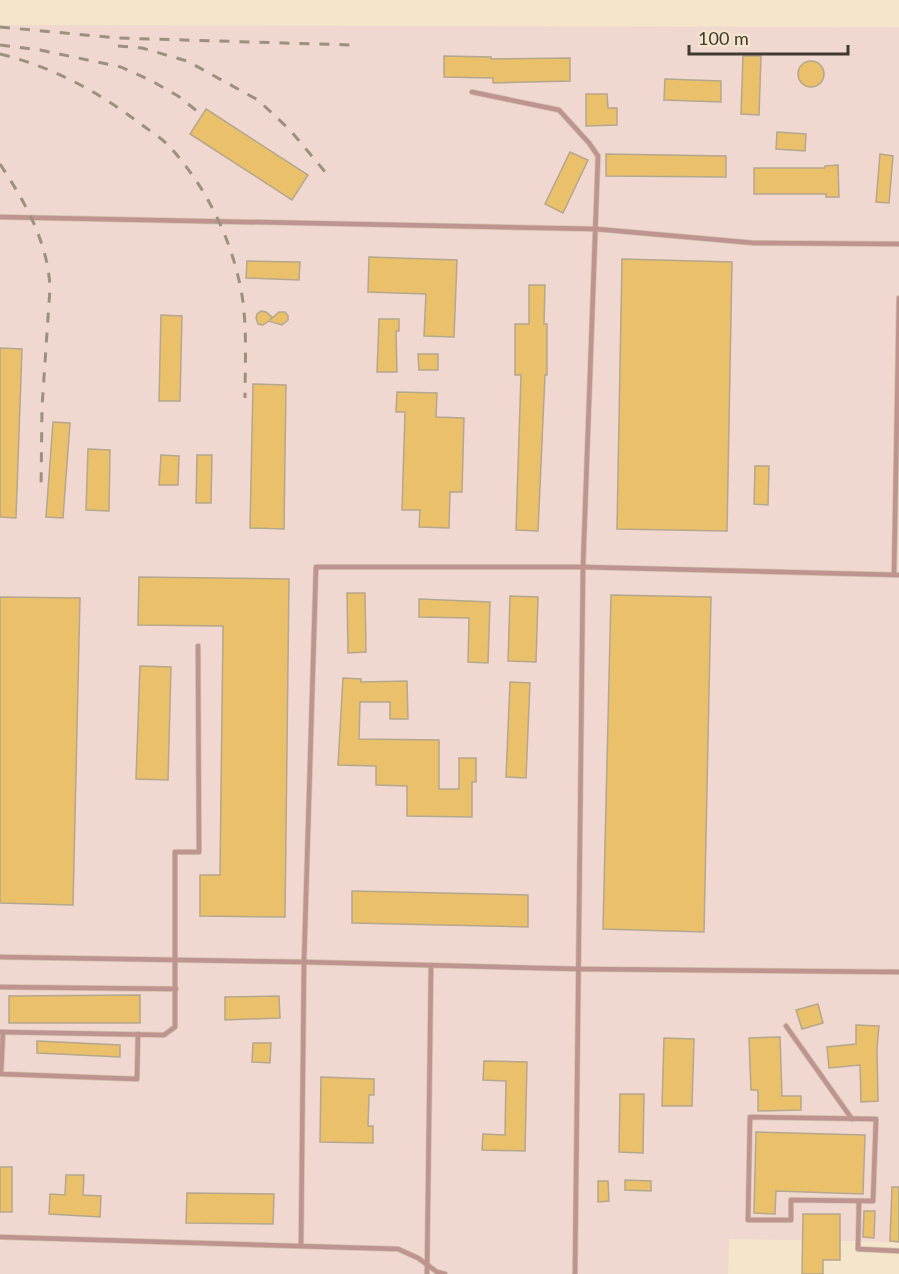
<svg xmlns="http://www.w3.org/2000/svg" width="899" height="1274" font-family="Lato,sans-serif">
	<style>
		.industrial { fill: #f0d7cf }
		.building { fill: #ebc06b; stroke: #b4a78e; stroke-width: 1.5 }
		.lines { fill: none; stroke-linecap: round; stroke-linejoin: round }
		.service-casing { stroke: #d0c3ac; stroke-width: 6 }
		.service { stroke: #be9390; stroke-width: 4.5 }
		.rail { stroke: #9b917e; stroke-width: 3; stroke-dasharray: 10 10; stroke-linecap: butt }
	</style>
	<rect width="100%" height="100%" fill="#f4e5cb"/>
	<path class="industrial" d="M0 25 899 27V1242L729 1239 728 1274H0Z"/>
	<g class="building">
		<path d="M444 56 491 57V59L570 58V81L493 83V78L444 77Z"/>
		<path d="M743 56H761L759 115 741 114Z"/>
		<circle cx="811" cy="74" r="13"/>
		<path d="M665 79 721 81V102L664 100Z"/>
		<path d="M586 94H607L608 108H617V125L586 126Z"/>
		<path d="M206 109 308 175 292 200 190 134Z"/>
		<path d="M777 132 806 134 805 151 776 149Z"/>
		<path d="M570 152 588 160 563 213 545 204Z"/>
		<path d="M606 154 726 156V177L606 176Z"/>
		<path d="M880 154 893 156 889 203 876 202Z"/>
		<path d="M838 165 839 197H826V194H754V168H825V166Z"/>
		<path d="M369 257 457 260 454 337 424 336 426 294 368 292Z"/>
		<path d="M622 259 732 262 727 531 617 529Z"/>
		<path d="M247 261 300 262 299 280 246 278Z"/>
		<path d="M529 285H545L544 324H547V375H545L538 531 516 530 521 375H515V324H529Z"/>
		<path d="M261 311 266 312 272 317 270 320 279 312H285L288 316V320L282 325 269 321 263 325 258 324 256 318 257 314Z"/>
		<path d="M161 315 182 316 180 401H159Z"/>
		<path d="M379 319H399V331H396L397 372H377Z"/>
		<path d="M0 348 22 349 16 518 0 517Z"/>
		<path d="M418 354H438V370H419Z"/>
		<path d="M253 384 286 385 284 529 250 528Z"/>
		<path d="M397 392 437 393 436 417 464 418 462 492H450L449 528 419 527 420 510H402L405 412H396Z"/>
		<path d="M53 422 70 423 63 518 46 517Z"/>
		<path d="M88 449 110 450 109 511 86 510Z"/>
		<path d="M161 455 179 456 178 485H159Z"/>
		<path d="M197 455H212L211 503H196Z"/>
		<path d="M755 466H769L768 505 754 504Z"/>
		<path d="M139 577 289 579 285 917 200 916V875H220L223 626 138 625Z"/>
		<path d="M347 593H365L366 652 348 653Z"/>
		<path d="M611 595 711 597 704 932 603 929Z"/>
		<path d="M510 596 538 597 536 662 508 661Z"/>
		<path d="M0 597 80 598 73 905 0 903Z"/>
		<path d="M419 599 490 602 488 663 468 662 469 618 419 617Z"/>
		<path d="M140 666 171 667 168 780 136 779Z"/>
		<path d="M343 678 361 679V682L407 681 408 719H390V702H360L359 739 439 740V789H459V758H476V782H472V817L407 816V786L376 785V766L338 765Z"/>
		<path d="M510 682 530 683 526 778 506 777Z"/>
		<path d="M352 891 528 895V927L352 923Z"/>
		<path d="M140 995V1023H9V996Z"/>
		<path d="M279 996 280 1018 225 1020V997Z"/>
		<path d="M818 1004 823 1023 802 1029 796 1010Z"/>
		<path d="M856 1025 879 1026 877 1048 878 1101 861 1102 860 1065 829 1068 827 1047 856 1044Z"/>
		<path d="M780 1037 782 1096H801V1110L758 1111V1090H751L749 1038Z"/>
		<path d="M664 1038 694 1039 692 1106H662Z"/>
		<path d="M37 1041 120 1045V1057L37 1053Z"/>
		<path d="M253 1043H271L270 1063 252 1062Z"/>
		<path d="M484 1061 527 1062 525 1151 482 1150 483 1134 505 1135 506 1081 483 1080Z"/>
		<path d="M321 1077 374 1079V1095H369L368 1126H373V1143L320 1142Z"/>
		<path d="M620 1094H644L643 1153 619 1152Z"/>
		<path d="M756 1132 865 1135 863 1194 776 1191 775 1214 754 1213Z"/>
		<rect x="0" y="1167" width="12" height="45"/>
		<path d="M66 1175H84L83 1195 101 1196 100 1217 49 1214 50 1194 65 1195Z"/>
		<path d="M625 1180 651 1181V1191L625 1190Z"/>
		<path d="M598 1181H608L609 1201 598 1202Z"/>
		<path d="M892 1187H899V1242L890 1241Z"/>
		<path d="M187 1193 274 1194 273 1224 186 1223Z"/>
		<path d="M864 1211H875L874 1238 863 1237Z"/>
		<path d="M803 1214H840V1260H823V1274H802Z"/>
	</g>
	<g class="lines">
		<g class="service-casing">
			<g id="service">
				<path d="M472 92 559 110 589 143 598 156 583 567 575 1274"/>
				<path d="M0 217 596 229 754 243 899 244"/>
				<path d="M894 575 899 298"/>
				<path d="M0 957 304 962 316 567H583L899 575"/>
				<path d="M0 987 176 989"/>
				<path d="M786 1026 852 1119"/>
				<path d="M0 1032 164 1035 175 1027V852H199L198 646"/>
				<path d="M3 1032 1 1074 137 1079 138 1034"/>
				<path d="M750 1117 876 1119 873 1201 791 1200V1220H748Z"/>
				<path d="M859 1201 858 1249 899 1251"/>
				<path d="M0 1237 398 1249 418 1258 437 1272 445 1274"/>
				<path d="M301 1246 304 962 579 969 899 972"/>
				<path d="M427 1274 431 965"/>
			</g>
		</g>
		<use href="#service" class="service"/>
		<g class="rail">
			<path d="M0 27 117 38 352 45"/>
			<path d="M0 45 40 50 121 67 150 80 178 96 202 115"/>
			<path d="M118 46 142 48 187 61 258 100 290 130 326 173"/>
			<path d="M0 54C53 67 99 92 142 125 150 131 160 137 167 144 207 186 235 245 243 302 247 334 245 367 245 398"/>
			<path d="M0 164C25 202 48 242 50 288L42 407 41 492"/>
		</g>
	</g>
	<path d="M689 45v9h159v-9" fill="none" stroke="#3f392f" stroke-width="3"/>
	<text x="698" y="45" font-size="18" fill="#3f392f" stroke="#f4e5cb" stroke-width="4.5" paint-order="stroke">100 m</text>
</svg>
